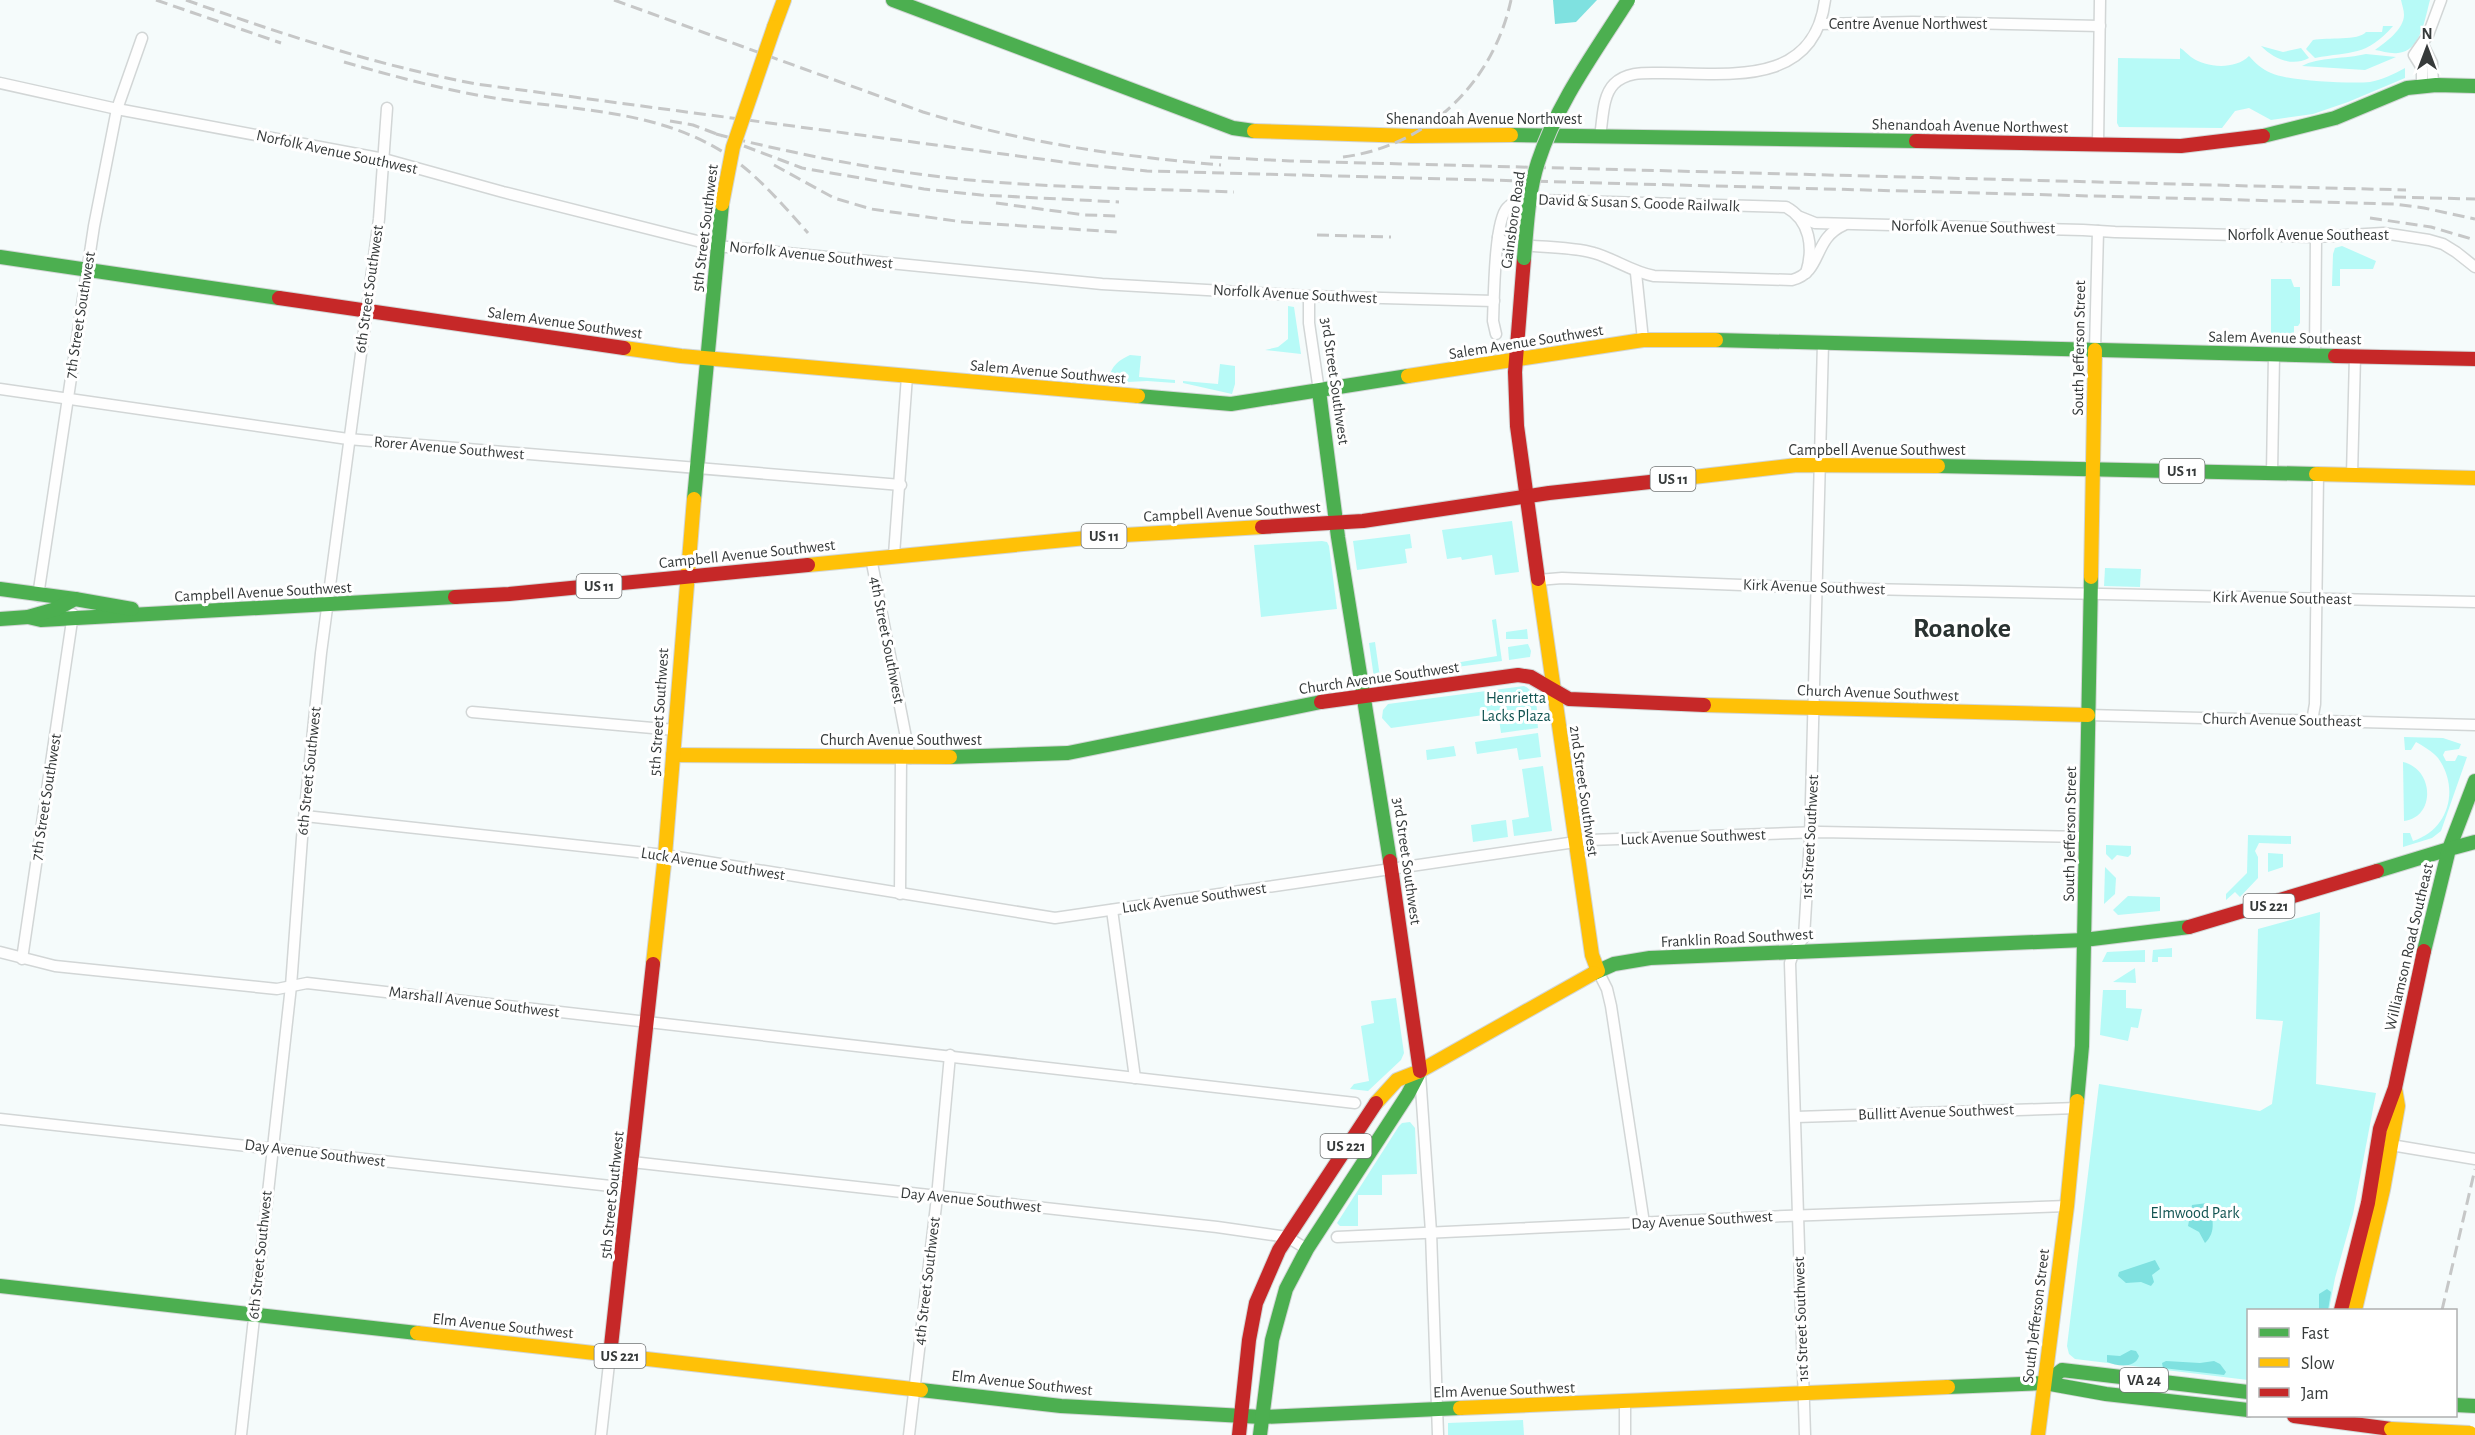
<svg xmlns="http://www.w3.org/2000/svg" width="2475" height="1435" font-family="'Alegreya Sans',sans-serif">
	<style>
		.green { fill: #b7faf7 }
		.forest { fill: #7fe1e0 }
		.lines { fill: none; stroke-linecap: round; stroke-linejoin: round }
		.street-casing { stroke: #d2d6d6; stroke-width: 13 }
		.fast-casing { stroke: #d2d6d6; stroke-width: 16 }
		.slow-casing { stroke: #d2d6d6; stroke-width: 16 }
		.jam-casing { stroke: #d2d6d6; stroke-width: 16 }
		.street { stroke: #fefefe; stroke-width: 10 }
		.fast { stroke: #4caf50; stroke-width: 14 }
		.slow { stroke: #ffc107; stroke-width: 14 }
		.jam { stroke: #c62828; stroke-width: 14 }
		.rail { stroke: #c6c7c7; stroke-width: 3; stroke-dasharray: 12 6; stroke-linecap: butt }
		.fast-bridge-casing { stroke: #d2d6d6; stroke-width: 16; stroke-linecap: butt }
		.slow-bridge-casing { stroke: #d2d6d6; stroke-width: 16; stroke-linecap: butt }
		.fast-bridge { stroke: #4caf50; stroke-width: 14 }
		.slow-bridge { stroke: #ffc107; stroke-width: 14 }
		.labels { text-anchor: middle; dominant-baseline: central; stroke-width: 6; stroke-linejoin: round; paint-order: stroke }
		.shield { fill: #fff; stroke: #727575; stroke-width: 1.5 }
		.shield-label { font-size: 15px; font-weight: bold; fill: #363a3a }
		.street-label { font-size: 16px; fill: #363a3a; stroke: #fff }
		.park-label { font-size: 16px; fill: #125452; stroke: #fff }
		.town-label { font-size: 28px; font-weight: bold; fill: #2a3231; stroke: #fff }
	</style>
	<rect width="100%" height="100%" fill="#f5fbfb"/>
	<g class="green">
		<path d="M2401 0H2430C2425 18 2421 51 2398 53 2390 54 2382 51 2375 50 2385 43 2404 29 2404 15 2404 10 2402 5 2401 0Z"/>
		<path d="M2383 26H2393C2366 57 2351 51 2315 58L2306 49 2313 40C2327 37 2359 41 2366 32H2382Z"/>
		<path d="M2261 46 2283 52 2301 48 2309 58C2292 67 2274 59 2261 46Z"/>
		<path d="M2180 48C2184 50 2187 54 2191 57 2206 68 2235 70 2249 56 2255 63 2262 69 2271 73 2287 81 2351 84 2370 82 2382 80 2394 74 2405 68V78L2348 102 2313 114 2271 120 2249 108 2235 111 2222 128 2119 127 2117 123 2118 58 2180 59Z"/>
		<path d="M2366 54 2396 57 2365 70 2302 66C2318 57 2346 59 2366 54Z"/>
		<path d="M2342 246 2376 261 2373 269H2340V286H2332L2333 254 2335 248Z"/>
		<path d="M2271 279H2291L2294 287H2300V323L2298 326H2294V336L2271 338Z"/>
		<path d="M1288 306 1294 307 1301 354 1265 350 1278 347 1288 339Z"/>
		<path d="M1130 355 1141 356 1139 377 1175 380V383L1147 381 1109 383C1110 367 1116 362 1130 355Z"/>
		<path d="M1220 364 1235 366V384L1232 394 1183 383V381L1218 384Z"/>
		<path d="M1512 521 1519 572 1495 575 1492 555 1462 560 1461 557 1447 559 1442 530Z"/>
		<path d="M1410 534 1412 548 1405 549 1407 563 1357 570 1353 541Z"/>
		<path d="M1322 541 1327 542 1329 546 1337 609 1261 617 1254 545Z"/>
		<path d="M2105 568 2141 569 2140 587 2104 586Z"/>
		<path d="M1496 619 1502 661 1449 668V664L1497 656 1492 620Z"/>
		<path d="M1527 629 1528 639H1506V632Z"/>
		<path d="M1375 642 1380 677 1374 678 1369 643Z"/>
		<path d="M1528 644 1531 651 1530 657 1509 660 1508 647Z"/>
		<path d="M1433 666 1434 670 1381 677 1380 673Z"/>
		<path d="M1524 686C1539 692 1537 713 1538 728L1501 733 1498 713 1391 728 1382 718 1383 710 1388 704Z"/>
		<path d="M1538 733 1541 757 1519 760 1517 748 1477 754 1475 742Z"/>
		<path d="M2404 737 2443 738 2461 744 2459 749 2445 751 2443 755 2446 761H2455L2458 755 2467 757 2441 831 2432 838 2403 847V833H2410L2413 841C2449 830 2460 788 2438 758 2433 752 2423 746 2416 742L2411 750H2405Z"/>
		<path d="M1454 746 1456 756 1427 760 1426 750Z"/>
		<path d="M2403 762C2434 769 2436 817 2404 821Z"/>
		<path d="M1543 766 1552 831 1514 836 1512 820 1529 817 1522 769Z"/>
		<path d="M1506 820 1508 837 1473 842 1471 825Z"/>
		<path d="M2248 835 2291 836V844L2259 843 2255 851 2258 857V878L2240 897 2235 892 2226 900V894L2247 873Z"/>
		<path d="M2106 845 2131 846V854L2128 857 2117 855 2112 860 2106 854Z"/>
		<path d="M2268 853 2283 854V867L2268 872Z"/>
		<path d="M2105 867 2116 878 2115 894 2104 904Z"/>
		<path d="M2128 896 2160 897V911L2118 915 2113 910Z"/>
		<path d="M2320 912 2316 1084 2376 1093 2353 1214 2335 1278 2329 1310H2248V1380L2075 1359 2069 1354 2067 1346 2099 1084 2260 1111 2272 1104 2283 1021 2256 1019 2258 929Z"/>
		<path d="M2172 948V957H2158V962H2152L2153 950Z"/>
		<path d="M2145 950V962H2102L2107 952Z"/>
		<path d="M2135 968 2136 983 2113 982Z"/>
		<path d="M2103 990H2126V1008L2142 1009 2138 1028 2131 1027 2128 1041 2100 1035Z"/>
		<path d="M1396 998 1404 1053 1401 1060 1368 1091 1350 1089 1354 1084 1369 1081 1361 1026 1374 1023 1371 1001Z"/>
		<path d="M1410 1122 1415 1128 1417 1174 1382 1175V1195H1358V1226H1340L1337 1223 1399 1126 1402 1123Z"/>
		<path d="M1523 1420 1524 1435H1448V1423Z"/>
	</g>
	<g class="forest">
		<path d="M1553 0H1597L1576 22 1555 24Z"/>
		<path d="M2207 1203C2213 1216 2217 1232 2205 1243L2199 1232 2188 1226 2192 1205Z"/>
		<path d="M2155 1260 2160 1269 2152 1275 2154 1282 2151 1286 2141 1282 2126 1283 2118 1276 2119 1272Z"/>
		<path d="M2327 1289 2331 1292 2328 1310H2319V1294Z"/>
		<path d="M2131 1350 2136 1351 2139 1356C2135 1369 2117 1366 2107 1362V1355L2120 1356Z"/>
		<path d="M2166 1361 2200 1363 2214 1361 2220 1364 2226 1372 2224 1375 2163 1368 2162 1363Z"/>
	</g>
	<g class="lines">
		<g class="street-casing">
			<g id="street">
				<path d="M1820 24 1913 22 2100 26"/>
				<path d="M2423 45 2432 63 2433 85"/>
				<path d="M0 83 117 109 384 159 503 192 717 246 1102 284 1309 296 1494 301"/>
				<path d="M2422 86V68L2414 55 2428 35 2441 0"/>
				<path d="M1600 136C1603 120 1602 96 1614 84 1627 71 1646 73 1662 73 1727 73 1814 88 1825 0"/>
				<path d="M2098 145 2100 0"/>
				<path d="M1800 217 1815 223 2083 230 2115 232 2316 237 2383 233 2429 240 2443 244 2456 252 2475 267"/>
				<path d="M1498 237 1506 244C1530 247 1572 246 1594 253 1615 259 1632 272 1654 276L1792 280C1823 272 1812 239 1844 225"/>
				<path d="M1636 273 1643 340"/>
				<path d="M1309 296V323L1319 391"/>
				<path d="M1496 334 1493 321C1494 299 1494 222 1507 208 1514 200 1527 200 1538 200L1786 207C1810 220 1814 248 1806 273"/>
				<path d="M2095 350 2098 231"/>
				<path d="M2315 356 2316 237"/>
				<path d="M0 389 348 439 901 485"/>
				<path d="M2272 473 2274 355"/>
				<path d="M2352 475 2355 356"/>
				<path d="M894 555 907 376"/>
				<path d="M871 558 910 758"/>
				<path d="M1538 580 1562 578 1817 588 2475 602"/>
				<path d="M38 596 94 226 117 109 142 38"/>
				<path d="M472 712 675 730"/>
				<path d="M2088 715 2475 725"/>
				<path d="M2312 721 2315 704 2318 474"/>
				<path d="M305 816 665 855 1055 918 1589 840 1820 832 2087 837"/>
				<path d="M900 894 901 758"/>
				<path d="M1112 910 1135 1078"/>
				<path d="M0 952 55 966 277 989 307 983 1355 1103"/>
				<path d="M22 959 73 614"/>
				<path d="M1598 971 1607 989 1611 1006 1644 1223"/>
				<path d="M1420 1074 1431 1232 1438 1435"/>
				<path d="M1796 1117 2077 1108"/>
				<path d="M0 1119 629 1188"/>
				<path d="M2385 1144 2475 1159"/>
				<path d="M632 1162 1217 1227 1287 1237 1307 1249"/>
				<path d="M1337 1237 1785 1216 2067 1206"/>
				<path d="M1625 1401V1435"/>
				<path d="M241 1435 291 986 302 838 321 653 379 219 387 108"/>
				<path d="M601 1435 610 1355"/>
				<path d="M909 1435 937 1197 950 1055"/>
				<path d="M1805 1435 1790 963 1794 951 1804 937 1810 839 1823 343"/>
			</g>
		</g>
		<g class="fast-casing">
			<g id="fast">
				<path d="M893 0 1233 128 1254 131"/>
				<path d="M1511 135 1916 141"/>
				<path d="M2263 136 2335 118 2407 88 2436 85 2475 86"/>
				<path d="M0 257 279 298"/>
				<path d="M1716 340 2335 356"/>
				<path d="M1319 391 1338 537 1390 861"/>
				<path d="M1138 396 1231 404 1408 376"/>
				<path d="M1938 466 2316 474"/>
				<path d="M694 499 722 204"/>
				<path d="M0 589 75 599"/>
				<path d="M28 617 41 620 455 597"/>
				<path d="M0 619 28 617 56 609 75 599 132 609"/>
				<path d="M950 757 1068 753 1321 702"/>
				<path d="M2377 871 2449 849 2475 781"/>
				<path d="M2424 951 2449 849 2475 842"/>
				<path d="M1594 973 1614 964 1650 958 2084 940 2189 927"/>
				<path d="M2077 1101 2082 1046 2091 577"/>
				<path d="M0 1286 417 1333"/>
				<path d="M2045 1383 2062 1370 2248 1392"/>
				<path d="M1948 1387 2045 1383 2106 1394 2248 1410"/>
				<path d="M921 1390 1061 1406 1262 1417 1460 1408"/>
				<path d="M2456 1405 2475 1406"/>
				<path d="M1260 1435 1272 1340 1286 1289 1307 1249 1408 1094 1420 1071"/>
			</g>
		</g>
		<g class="slow-casing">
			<g id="slow">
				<path d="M774 27 784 0"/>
				<path d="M1254 131 1411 136 1511 135"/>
				<path d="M624 348 681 356 1138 396"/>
				<path d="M1408 376 1643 340H1716"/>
				<path d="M2316 474 2475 478"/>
				<path d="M1659 481 1797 465 1938 466"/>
				<path d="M808 565 1107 536 1262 527"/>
				<path d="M2091 577 2095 350"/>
				<path d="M1538 579 1592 955 1598 971"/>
				<path d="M1704 705 2088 715"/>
				<path d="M673 755 950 757"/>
				<path d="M653 964 665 855 694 499"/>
				<path d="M1376 1103 1397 1080 1420 1071 1594 973"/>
				<path d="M2355 1310 2383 1190 2398 1106 2395 1088"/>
				<path d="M417 1333 921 1390"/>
				<path d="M1460 1408 1948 1387"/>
				<path d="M2038 1435 2067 1206 2077 1101"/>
			</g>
		</g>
		<g class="jam-casing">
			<g id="jam">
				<path d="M1916 141 2181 146 2263 136"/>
				<path d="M1524 258 1515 372 1517 426 1538 579"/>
				<path d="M279 298 624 348"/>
				<path d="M2335 356 2475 359"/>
				<path d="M1262 527 1363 521 1549 493 1659 481"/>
				<path d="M455 597 509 594 808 565"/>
				<path d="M1321 702 1518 675 1531 677 1569 699 1704 705"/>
				<path d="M1390 861 1420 1071"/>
				<path d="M2189 927 2377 871"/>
				<path d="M2341 1310 2368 1203 2380 1129 2395 1088 2424 951"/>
				<path d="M610 1355 653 964"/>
				<path d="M2294 1416 2391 1429"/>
				<path d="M1239 1435 1249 1340 1256 1303 1279 1250 1376 1103"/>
			</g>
		</g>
		<use href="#street" class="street"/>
		<use href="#fast" class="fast"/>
		<use href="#slow" class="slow"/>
		<use href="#jam" class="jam"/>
		<g class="rail">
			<path d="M156 0 281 43"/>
			<path d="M186 0C281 34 376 65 476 84L1086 165 1147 171 2395 204 2424 208 2475 219"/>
			<path d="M614 0 923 112C1023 143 1118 156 1221 165"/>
			<path d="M344 62C393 76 444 90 494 98 571 110 654 109 723 152 756 173 782 204 808 233"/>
			<path d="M670 121 693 125 722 136"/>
			<path d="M716 134C802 156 892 173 980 181 1065 188 1150 189 1234 192"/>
			<path d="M744 146 802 168 924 189 981 195 1119 202"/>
			<path d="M1210 157 1290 161 2406 190"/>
			<path d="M1343 157C1428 146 1493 83 1511 0"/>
			<path d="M774 165 834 198 871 209 963 222 1117 232"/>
			<path d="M2394 197 2475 199"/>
			<path d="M996 203 1085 215 1118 216"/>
			<path d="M2370 218 2431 227 2475 240"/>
			<path d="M1317 235 1391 237"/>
			<path d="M2442 1310 2475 1169"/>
			<path d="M2430 1435V1416"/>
		</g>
		<g class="fast-bridge-casing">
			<path id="fast-bridge" d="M1524 258C1527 226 1528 193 1538 162 1557 103 1595 52 1628 0"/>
		</g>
		<g class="slow-bridge-casing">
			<g id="slow-bridge">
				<path d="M722 204 733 147 774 27"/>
				<path d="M2391 1429 2470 1433"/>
			</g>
		</g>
		<use href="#fast-bridge" class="fast-bridge"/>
		<use href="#slow-bridge" class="slow-bridge"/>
	</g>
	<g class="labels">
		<g class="shield">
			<rect x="2159.5" y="459" width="45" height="24" rx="4.5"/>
			<rect x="1650.5" y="467" width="45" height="24" rx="4.5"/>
			<rect x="1081.5" y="524" width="45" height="24" rx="4.5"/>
			<rect x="576.5" y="574" width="45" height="24" rx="4.5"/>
			<rect x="2243.5" y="894" width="51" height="24" rx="4.5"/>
			<rect x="1320.5" y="1134" width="51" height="24" rx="4.5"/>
			<rect x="594.5" y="1344" width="51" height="24" rx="4.5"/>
			<rect x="2120" y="1368" width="48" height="24" rx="4.5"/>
		</g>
		<g class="shield-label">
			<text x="2182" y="471">US 11</text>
			<text x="1673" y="479">US 11</text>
			<text x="1104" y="536">US 11</text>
			<text x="599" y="586">US 11</text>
			<text x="2269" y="906">US 221</text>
			<text x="1346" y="1146">US 221</text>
			<text x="620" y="1356">US 221</text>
			<text x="2144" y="1380">VA 24</text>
		</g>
		<g class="street-label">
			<text x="1908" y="24">Centre Avenue Northwest</text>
			<text x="1484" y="119">Shenandoah Avenue Northwest</text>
			<text transform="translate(1970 126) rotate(1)">Shenandoah Avenue Northwest</text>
			<text transform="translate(337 152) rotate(12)">Norfolk Avenue Southwest</text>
			<text transform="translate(1639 203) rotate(2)">David &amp; Susan S. Goode Railwalk</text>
			<text transform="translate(1513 220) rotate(-82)">Gainsboro Road</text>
			<text transform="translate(1973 227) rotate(1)">Norfolk Avenue Southwest</text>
			<text transform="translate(705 228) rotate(-83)">5th Street Southwest</text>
			<text x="2308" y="235">Norfolk Avenue Southeast</text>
			<text transform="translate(811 255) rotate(6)">Norfolk Avenue Southwest</text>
			<text transform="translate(369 289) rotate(-82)">6th Street Southwest</text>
			<text transform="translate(1295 294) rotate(3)">Norfolk Avenue Southwest</text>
			<text transform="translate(80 315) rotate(-81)">7th Street Southwest</text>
			<text transform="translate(565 323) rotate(8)">Salem Avenue Southwest</text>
			<text transform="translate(2285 338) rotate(1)">Salem Avenue Southeast</text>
			<text transform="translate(1526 342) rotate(-9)">Salem Avenue Southwest</text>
			<text transform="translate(2079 348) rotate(-89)">South Jefferson Street</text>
			<text transform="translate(1048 372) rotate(5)">Salem Avenue Southwest</text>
			<text transform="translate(1335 381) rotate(82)">3rd Street Southwest</text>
			<text transform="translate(449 448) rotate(5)">Rorer Avenue Southwest</text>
			<text x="1877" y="450">Campbell Avenue Southwest</text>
			<text transform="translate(1232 512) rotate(-3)">Campbell Avenue Southwest</text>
			<text transform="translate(747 554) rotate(-6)">Campbell Avenue Southwest</text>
			<text transform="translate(1814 587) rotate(2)">Kirk Avenue Southwest</text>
			<text transform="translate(263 592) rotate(-3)">Campbell Avenue Southwest</text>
			<text transform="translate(2282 598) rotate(1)">Kirk Avenue Southeast</text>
			<text transform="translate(887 640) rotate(79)">4th Street Southwest</text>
			<text transform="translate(1379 678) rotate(-8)">Church Avenue Southwest</text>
			<text transform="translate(1878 693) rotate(2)">Church Avenue Southwest</text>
			<text transform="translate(659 712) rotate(-86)">5th Street Southwest</text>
			<text transform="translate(2282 720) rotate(1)">Church Avenue Southeast</text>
			<text x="901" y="740">Church Avenue Southwest</text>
			<text transform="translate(309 771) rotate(-84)">6th Street Southwest</text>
			<text transform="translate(1584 791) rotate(82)">2nd Street Southwest</text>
			<text transform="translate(46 797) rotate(-81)">7th Street Southwest</text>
			<text transform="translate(2070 834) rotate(-89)">South Jefferson Street</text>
			<text transform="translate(1693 837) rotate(-2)">Luck Avenue Southwest</text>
			<text transform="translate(1810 837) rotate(-87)">1st Street Southwest</text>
			<text transform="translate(1407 861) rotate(82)">3rd Street Southwest</text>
			<text transform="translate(713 864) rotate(9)">Luck Avenue Southwest</text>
			<text transform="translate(1194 898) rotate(-8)">Luck Avenue Southwest</text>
			<text transform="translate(1737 938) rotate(-3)">Franklin Road Southwest</text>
			<text transform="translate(2409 947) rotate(-77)">Williamson Road Southeast</text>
			<text transform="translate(474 1002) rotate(7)">Marshall Avenue Southwest</text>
			<text transform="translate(1936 1112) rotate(-2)">Bullitt Avenue Southwest</text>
			<text transform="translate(315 1153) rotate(7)">Day Avenue Southwest</text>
			<text transform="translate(612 1195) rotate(-84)">5th Street Southwest</text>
			<text transform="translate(971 1200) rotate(6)">Day Avenue Southwest</text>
			<text transform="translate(1702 1220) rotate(-3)">Day Avenue Southwest</text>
			<text transform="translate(260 1255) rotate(-84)">6th Street Southwest</text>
			<text transform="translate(927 1281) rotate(-83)">4th Street Southwest</text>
			<text transform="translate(2036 1316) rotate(-83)">South Jefferson Street</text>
			<text transform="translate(1801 1319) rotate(-92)">1st Street Southwest</text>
			<text transform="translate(503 1326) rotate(6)">Elm Avenue Southwest</text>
			<text transform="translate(1022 1383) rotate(6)">Elm Avenue Southwest</text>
			<text transform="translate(1504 1390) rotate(-2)">Elm Avenue Southwest</text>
		</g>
		<g class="park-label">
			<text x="1516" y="698">Henrietta<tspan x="1516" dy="18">Lacks Plaza</tspan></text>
			<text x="2195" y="1213">Elmwood Park</text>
		</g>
		<g class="town-label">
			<text x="1962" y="629">Roanoke</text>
		</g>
	</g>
	<rect x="2247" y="1309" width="210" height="108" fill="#ffffff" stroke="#afb0b0" stroke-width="1.5"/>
	<rect x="2259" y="1328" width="30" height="9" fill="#4caf50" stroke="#afb0b0" stroke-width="1.5"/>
	<text x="2301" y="1339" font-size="18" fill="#363a3a">Fast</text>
	<rect x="2259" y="1358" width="30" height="9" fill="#ffc107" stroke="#afb0b0" stroke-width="1.5"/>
	<text x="2301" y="1369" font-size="18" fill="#363a3a">Slow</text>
	<rect x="2259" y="1388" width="30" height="9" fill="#c62828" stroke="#afb0b0" stroke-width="1.5"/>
	<text x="2301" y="1399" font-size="18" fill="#363a3a">Jam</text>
	<g transform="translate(2427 48)" stroke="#ffffff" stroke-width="4.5" paint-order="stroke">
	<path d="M0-4.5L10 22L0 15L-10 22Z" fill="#363a3a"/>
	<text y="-9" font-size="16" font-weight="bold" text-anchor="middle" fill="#363a3a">N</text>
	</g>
</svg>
